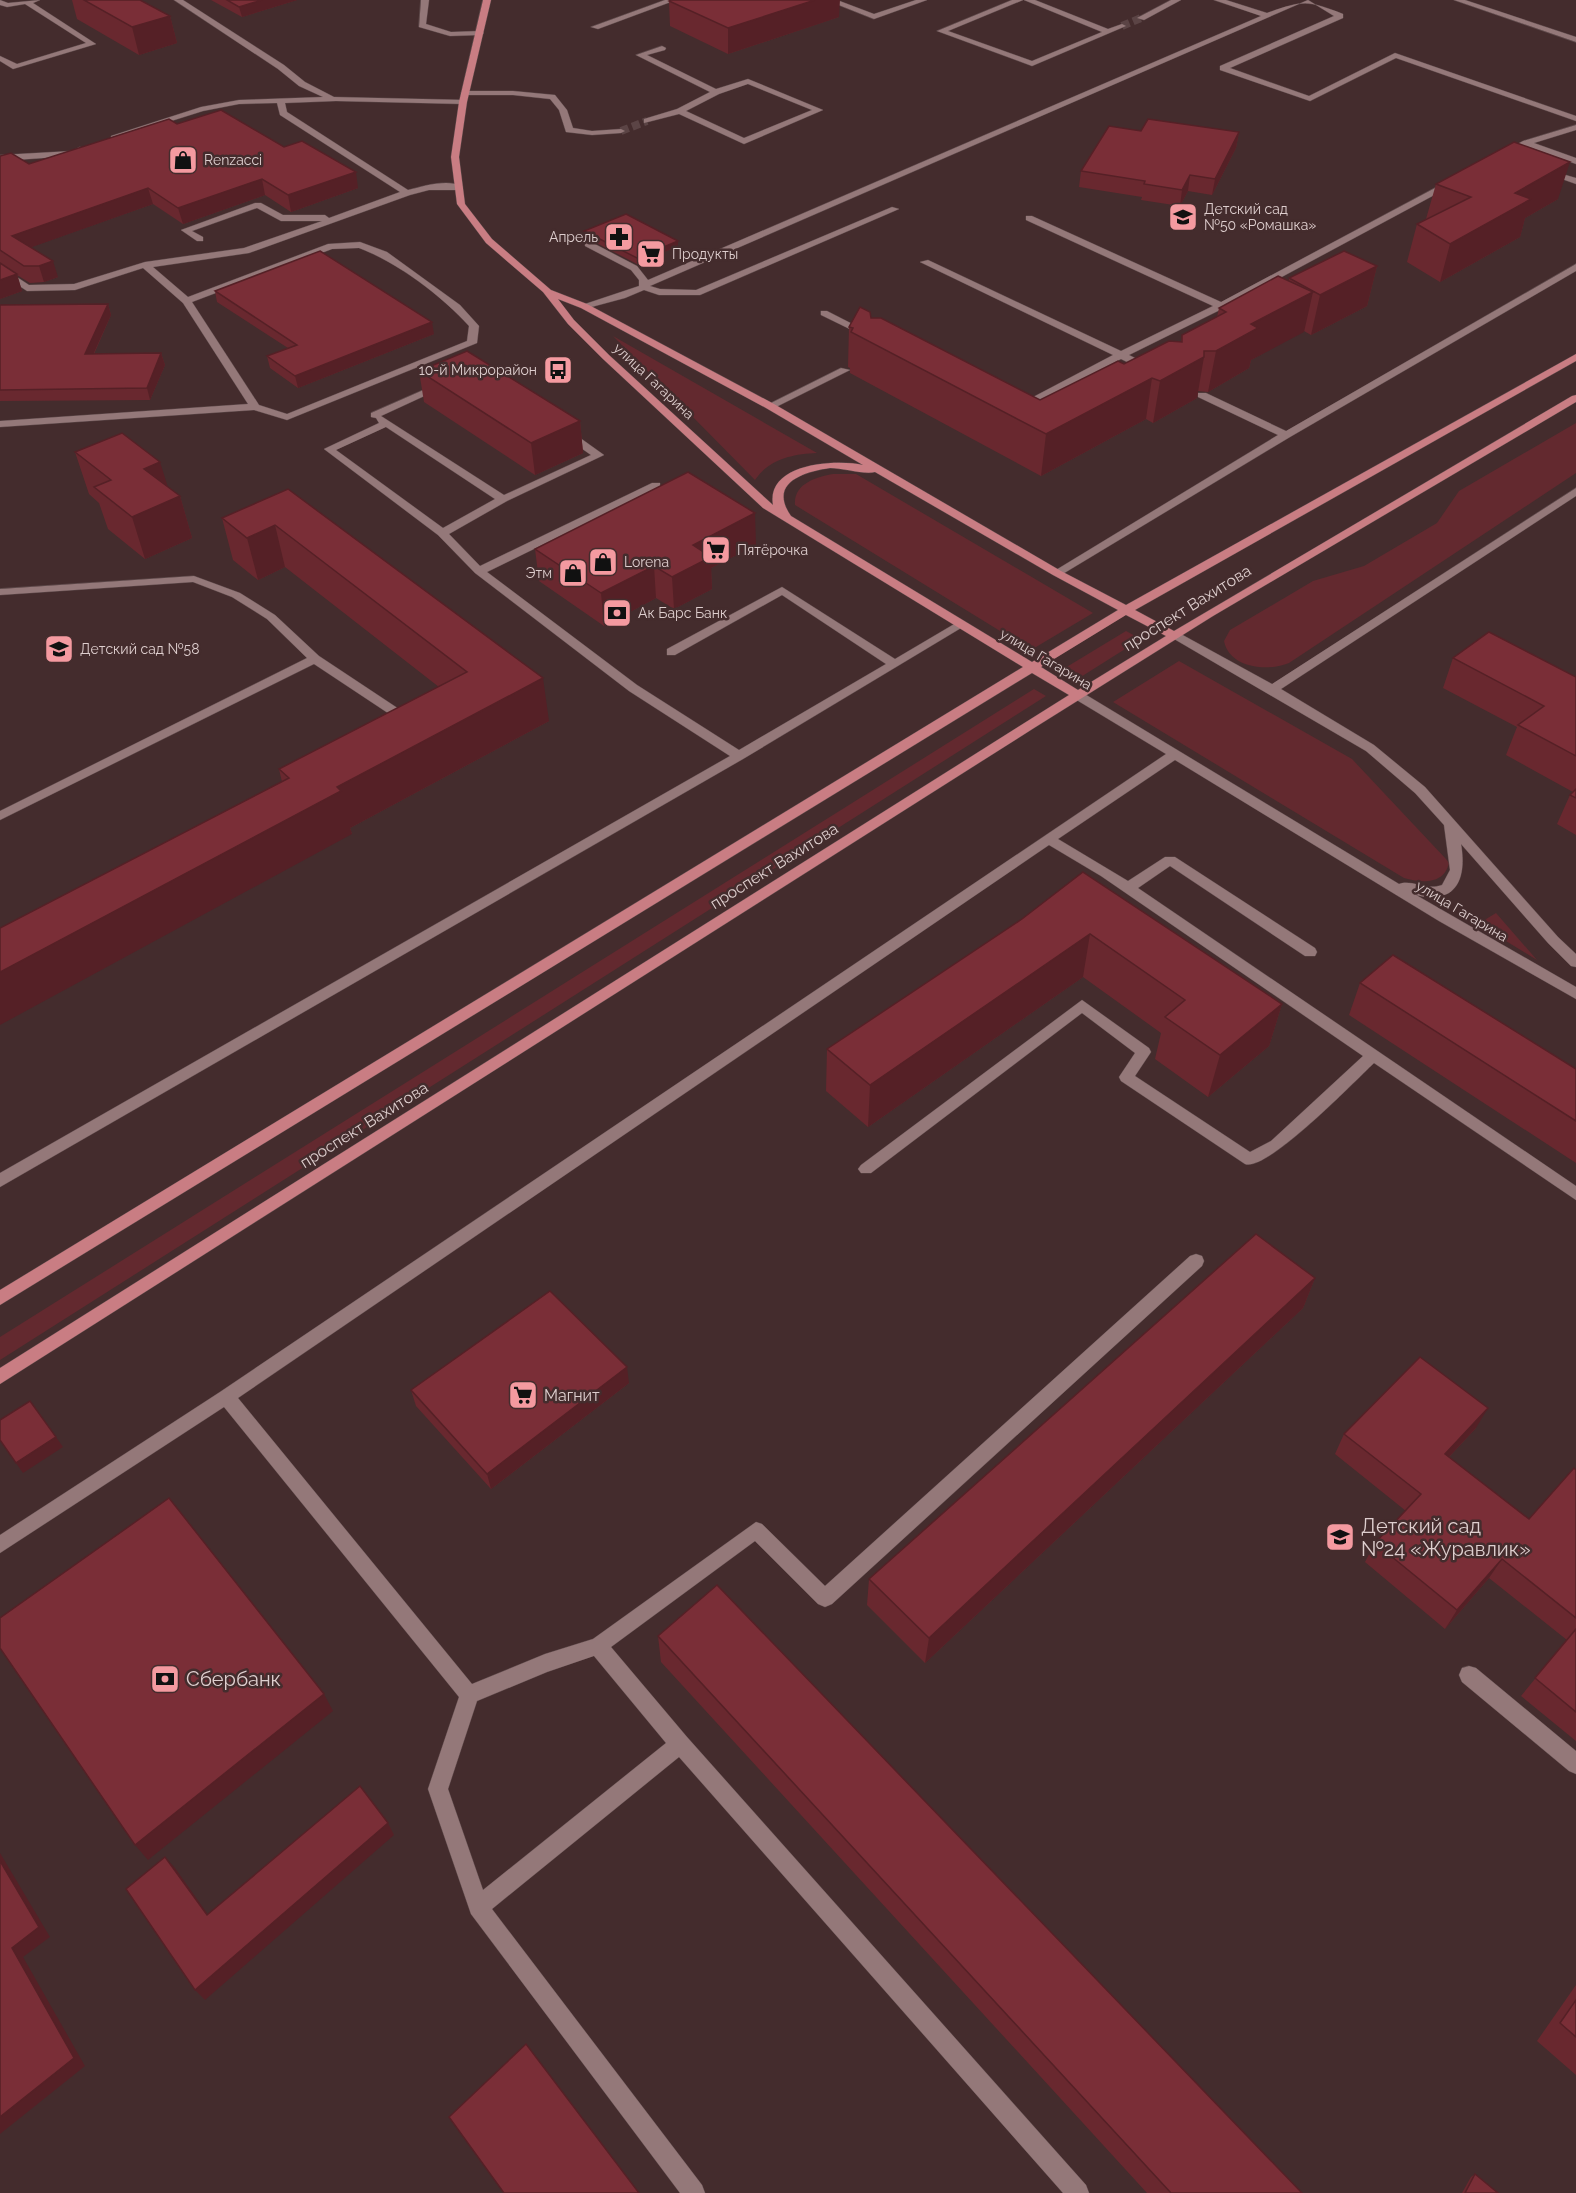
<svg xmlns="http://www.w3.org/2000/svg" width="1576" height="2193" font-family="Raleway,sans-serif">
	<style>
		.green { fill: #63292f }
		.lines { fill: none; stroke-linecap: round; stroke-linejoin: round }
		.minor-tunnel { stroke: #5b4445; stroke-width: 8; stroke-dasharray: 8 4; stroke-linecap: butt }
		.minor-casing { stroke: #5c4849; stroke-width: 1 }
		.major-casing { stroke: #5c4849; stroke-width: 1 }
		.minor { fill: #947879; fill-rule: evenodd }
		.major { fill: #c97d83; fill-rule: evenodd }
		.wall { fill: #69282f }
		.shaded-wall { fill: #552026 }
		.building { fill: #7a2e37; stroke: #552026; stroke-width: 1.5 }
		.labels { text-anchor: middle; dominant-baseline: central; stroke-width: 5; stroke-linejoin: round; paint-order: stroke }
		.far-poi-label { font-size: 14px; fill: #decece; stroke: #442c2d; text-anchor: start }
		.far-street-label { font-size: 14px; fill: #decece; stroke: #442c2d }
		.street-label { font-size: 16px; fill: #decece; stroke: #442c2d }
		.poi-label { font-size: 16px; fill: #decece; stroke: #442c2d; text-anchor: start }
		.near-poi-label { font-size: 20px; fill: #decece; stroke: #442c2d; text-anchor: start }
	</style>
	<rect width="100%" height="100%" fill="#442c2d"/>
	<g class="green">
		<path d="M613 336 817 453C793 454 769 459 755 480Z"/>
		<path d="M1576 423V473L1289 663C1268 672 1229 668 1224 641L1230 630 1313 581 1364 566 1437 523 1459 491Z"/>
		<path d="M833 474H856L1093 613 1031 650 795 505C793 484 816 477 833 474Z"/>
		<path d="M1126 631 1141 639 1076 680 1060 671Z"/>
		<path d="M1179 661 1352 759 1446 859 1449 863C1444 885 1421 883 1404 878L1113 702Z"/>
		<path d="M1034 689 1046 696 0 1360V1337Z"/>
		<path d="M1496 913 1537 960 1478 924Z"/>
	</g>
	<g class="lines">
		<g class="minor-tunnel">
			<path d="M1122 26 1141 18"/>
			<path d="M621 131 647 121"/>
		</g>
		<g class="minor-casing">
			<g id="minor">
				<path d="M0 0 8 3 40 0 33 3 96 44 13 69 0 61V56L17 64 86 43 25 4 7 7 0 5Z"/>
				<path d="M174 0H183L284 65 305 82 334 97 466 100V104H463L336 101 285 103 287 112 408 190C423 186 449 178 463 187L459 190H429L410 195 249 253 153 267 188 297 328 244 360 242 387 252 460 305 479 326 477 343 287 420 254 410 0 427V421L248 404 183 303 143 268 75 290 27 291 0 273V266L29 285 74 284 145 262 244 248 322 221H281L257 208 192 231 203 237V241H197L181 230 255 203H261L283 215H325L329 218 400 192 280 115 277 103 239 104 203 111 111 140V136L201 107 239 100 323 97 299 86 278 69ZM359 248C397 262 442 296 469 326L467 341 287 414 259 405 192 302 332 249Z"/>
				<path d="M421 0H429L426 24 451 32 480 31 484 33 480 35 450 36 419 27Z"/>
				<path d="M665 0H676L598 29 591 27Z"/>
				<path d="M826 0H837L874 14 916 0H927L874 19Z"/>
				<path d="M1012 0H1023L948 31 1032 61 1102 32 1024 0H1035L1108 29 1122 24 1126 26 1032 66 937 31Z"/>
				<path d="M1171 0H1181L1144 20 1137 18Z"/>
				<path d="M1214 0H1226L1267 13C1305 0 1306 0 1343 14V18L1230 68 1309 96 1395 53 1576 116V121L1396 58 1310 101 1220 70V66L1334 16 1308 0 650 286 660 289 696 290 892 207 899 209 700 295H659L644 290 625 298 584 309 579 306 639 286V280L631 270 585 246V242H591L637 266 648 280 1261 16Z"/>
				<path d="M1454 0H1465L1576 37V42Z"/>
				<path d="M662 46 666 48 665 50 647 55 716 89 748 79 823 110 744 144 679 114 644 123V119L677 109 710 92 636 55ZM748 84 812 110 744 138 686 111 719 94Z"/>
				<path d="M465 91H513L555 95 567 110 573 128 592 131 621 129 625 131 621 133 592 135 566 132 559 110 550 99 513 95H462L461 93Z"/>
				<path d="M1576 125V130L1534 143 1576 158V164L1526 146 1506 156 1499 154 1523 141Z"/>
				<path d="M80 147 83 148V152L73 156 0 161V155L72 151Z"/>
				<path d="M1545 169 1576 178V184L1545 173Z"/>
				<path d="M1450 180 1454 183 1453 185 1224 308 1129 355 1153 367V371H1145L1121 359 1022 410 1018 409V405L1113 355 920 262 928 260 1121 351 1213 306 1026 220V216H1032L1221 302Z"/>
				<path d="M1576 264V271L1290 437 1061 575 1057 576 1051 573 1278 435 1198 397V393H1206L1286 431Z"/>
				<path d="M821 311H827L872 334 864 336 821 315Z"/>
				<path d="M841 368 850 370 774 408 765 406Z"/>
				<path d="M437 384 446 386 381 416 504 495 591 455 561 434V430H569L604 455 507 501 449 534 480 566 652 483H660V487L487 572 637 685 739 750 886 664 782 595 675 655H667V649L782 587 895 659 956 623H964L966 625 743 759 0 1187V1173L730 756 629 691 475 573 438 535 324 449 379 423 376 418 371 417V413ZM386 427 495 499 443 528 336 450Z"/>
				<path d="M1576 488V496L1281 689 1374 745 1425 787 1558 937 1576 954V967L1571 966 1548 943 1461 844C1467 879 1456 905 1416 895L1576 987V999L1439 921 1175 760 1058 839 1128 881 1165 857H1175L1315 948 1317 952 1315 956H1305L1170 866 1138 888 1576 1186V1200L1374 1063C1354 1082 1267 1172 1245 1164L1121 1081 1119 1077 1135 1053 1082 1013 871 1173H861L858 1169 861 1165 1082 1000 1149 1048 1151 1052 1135 1076 1250 1152 1271 1141 1363 1056 1101 876 1049 845 238 1398 472 1684 545 1654 593 1639 756 1522 762 1524 825 1586 1190 1256 1196 1254 1202 1256 1204 1261 1202 1266 832 1604 825 1607 818 1604 755 1541 611 1647 687 1737 1086 2185 1089 2193H1063L679 1757 492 1909 702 2185 705 2193H680L471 1914 428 1789 459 1697 224 1407 0 1553V1535L220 1392 1166 754 1075 699V693H1083L1399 884C1411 879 1427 891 1442 885L1450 870 1444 825 1415 793 1366 751 1169 636 1175 632 1179 633 1272 684ZM594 1656 666 1743 483 1890 448 1789 477 1701 547 1672Z"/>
				<path d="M194 576 240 593 275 615 319 656 414 719 416 722 414 725H406L314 664 0 820V811L307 658 267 619 232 597 193 582 0 595V589Z"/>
				<path d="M1469 1666 1476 1668 1576 1751V1774L1569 1771 1462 1682 1459 1675 1462 1668Z"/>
			</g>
		</g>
		<g class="major-casing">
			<path id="major" d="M483 0H491L467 102 459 157 465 204 492 239 551 290 587 304 774 404 1061 571 1126 605 1576 354V361L1135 610 1174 631 1572 396 1576 395V402L1213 616 1034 728 0 1384V1368L1069 695 1032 673 0 1305V1290L1023 667 763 508 603 359 568 324 543 292 486 243 457 204 451 157 459 102ZM558 299 581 308 766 408 863 465C836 459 766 463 773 505L609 355 574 320ZM830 468C843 468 865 475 875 472L1053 575 1118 610 1032 662 791 516C768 483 803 472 830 468ZM1126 615 1166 636 1078 690 1041 667Z"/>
		</g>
		<use href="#minor" class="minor"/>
		<use href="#major" class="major"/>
	</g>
	<g class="wall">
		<path d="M72 0H140L170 16 177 43 139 55 77 19Z"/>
		<path d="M211 0H297L242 17Z"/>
		<path d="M669 1 839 17 728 54 670 26Z"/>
		<path d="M177 124 284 147 358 188 291 212 265 195 183 224 153 204 31 247 58 277 44 282 30 283 17 275 22 291 0 299V156L29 164Z"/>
		<path d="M1141 131 1239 132 1236 148 1212 195 1188 191 1180 206 1141 200 1142 197 1079 187 1081 171Z"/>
		<path d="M1436 184 1558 199 1525 218 1520 237 1440 282 1407 262 1417 224 1426 219Z"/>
		<path d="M584 231 678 246 637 264 585 237Z"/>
		<path d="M1377 266 1367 306 1311 335 1304 331 1251 360 1249 368 1208 392 1198 391 1197 398 1153 423 1146 419 1041 476 850 373V368L848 367 849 327 871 318 1040 400 1124 364 1181 342 1182 335 1217 317 1219 308 1289 281V278Z"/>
		<path d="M215 291 434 334 298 388 270 368 267 356 288 348 217 302Z"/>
		<path d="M108 304 111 315 94 354 161 353 165 365 150 400 0 401V305Z"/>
		<path d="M419 371 580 421 583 453 535 475 424 402Z"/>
		<path d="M75 452 168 487 180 496 192 538 145 559 108 529 99 503 89 494Z"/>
		<path d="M288 489 549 721 350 828 352 834 282 782 279 769 439 687 285 567 258 580 233 560 222 518Z"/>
		<path d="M756 545 711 568 712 589 674 609 656 598 604 626 539 581 535 549Z"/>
		<path d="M1453 658 1576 677V835L1557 824 1570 795 1573 792 1506 755 1517 727 1443 688Z"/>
		<path d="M1083 872 1282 1004 1269 1046 1208 1097 1155 1059 1161 1033 1083 977 868 1127 826 1091 827 1049 1022 919Z"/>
		<path d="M1360 983 1576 1069V1163L1349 1015Z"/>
		<path d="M1315 1278 1303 1308 925 1663 867 1605 869 1579Z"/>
		<path d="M629 1383 491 1489 416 1406 411 1390Z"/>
		<path d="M1476 1428 1449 1457 1529 1519 1576 1470V1741L1521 1696 1567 1640 1489 1578 1445 1629 1365 1562 1375 1543 1406 1511 1335 1454 1344 1434Z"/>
		<path d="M658 1636 1302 2193H1147L661 1662Z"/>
		<path d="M1576 1985V2075L1537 2041Z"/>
		<path d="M1475 2174 1498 2193H1462L1471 2177Z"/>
	</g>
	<g class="shaded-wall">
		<path d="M262 0H297L242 17 239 7Z"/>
		<path d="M815 0H840L839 17 728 54V28Z"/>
		<path d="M170 16 177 43 139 55 132 27Z"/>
		<path d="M1239 132 1236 148 1212 195 1215 179Z"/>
		<path d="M1570 162 1558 199 1525 218 1520 237 1440 282 1450 244 1515 193Z"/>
		<path d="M356 172 358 188 291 212 288 195Z"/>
		<path d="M1190 175 1188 191 1180 206 1182 190Z"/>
		<path d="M262 179 265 195 183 224 178 208Z"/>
		<path d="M148 188 153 204 18 252 12 236Z"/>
		<path d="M678 241V246L637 264V258Z"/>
		<path d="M53 261 58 277 44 282 39 266Z"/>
		<path d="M1377 266 1367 306 1311 335 1320 295Z"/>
		<path d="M17 274 22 291 0 299V280Z"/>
		<path d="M1313 292 1304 332 1251 360 1249 368 1208 392 1216 351 1251 324Z"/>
		<path d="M108 304 111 315 88 366 85 354Z"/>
		<path d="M432 322 434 334 298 388 295 376Z"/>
		<path d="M161 353 165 365 150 400 147 388Z"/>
		<path d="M1204 357 1197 398 1153 423 1160 381Z"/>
		<path d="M1152 378 1146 419 1041 476 1046 434Z"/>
		<path d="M580 421 583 453 535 475 531 443Z"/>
		<path d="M160 462 172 500 180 496 192 538 145 559 132 517 144 469Z"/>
		<path d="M755 513 756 545 711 568 712 589 674 609 672 577 693 545Z"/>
		<path d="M275 525 285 567 258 580 247 538Z"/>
		<path d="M654 566 656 598 604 626 601 593Z"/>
		<path d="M543 678 549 721 350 828 352 834 0 1025V972L337 787Z"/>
		<path d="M1090 934 1083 977 868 1127 870 1085Z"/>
		<path d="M1282 1004 1269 1046 1208 1097 1220 1055Z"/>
		<path d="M1315 1278 1303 1308 925 1663 929 1638Z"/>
		<path d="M627 1367 629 1383 491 1489 487 1474Z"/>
		<path d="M1488 1408 1476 1428 1433 1474 1445 1454Z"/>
		<path d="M56 1437 63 1447 23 1473 16 1463Z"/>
		<path d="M1502 1559 1489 1578 1445 1629 1457 1610Z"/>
		<path d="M324 1694 333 1711 148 1860 135 1845Z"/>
		<path d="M388 1823 394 1835 205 2000 195 1990Z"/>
		<path d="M0 1853 50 1937 23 1957 85 2066 0 2134V2117L12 1948 0 1861Z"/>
		<path d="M165 1857 175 1868 216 1926 207 1915Z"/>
	</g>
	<g class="building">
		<path d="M84 0H140L170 16 132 27Z"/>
		<path d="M227 0H262L239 7Z"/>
		<path d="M671 0H815L728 28 669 1Z"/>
		<path d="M221 110 284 147 302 141 356 172 288 195 262 179 178 208 148 188 12 236 53 261 39 266H24L0 250V156L11 153 29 164 169 119 177 124Z"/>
		<path d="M1148 119 1239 132 1215 179 1190 175 1182 190 1144 184 1145 181 1081 171 1109 126 1141 131Z"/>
		<path d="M1514 142 1570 162 1515 193 1531 199 1450 244 1417 224 1471 197 1436 184Z"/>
		<path d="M626 214 678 241 637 258 584 231Z"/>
		<path d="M320 251 432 322 295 376 267 356 297 345 215 291Z"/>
		<path d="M1344 251 1377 266 1320 295 1289 278Z"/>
		<path d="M0 263 17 274 0 280Z"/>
		<path d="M1278 276 1313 292 1251 324 1258 328 1216 351H1204V357L1160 381 1152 378 1046 434 851 332 853 328 849 327 860 307 870 312 871 318H881L1040 400 1118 361 1124 364 1169 341 1182 342V335L1226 312 1219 308Z"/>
		<path d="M108 304 85 354 161 353 147 388 0 390V305Z"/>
		<path d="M467 351 580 421 531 443 419 371Z"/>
		<path d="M122 433 160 462 144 469 180 496 132 517 94 487 111 480 75 452Z"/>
		<path d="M688 472 755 513 693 545 711 557 672 577 654 566 601 593 535 549Z"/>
		<path d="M288 489 543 678 337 787 341 791 0 972V928L289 778 279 769 467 672 275 525 247 538 222 518Z"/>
		<path d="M1489 632 1576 677V756L1518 725 1544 706 1453 658Z"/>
		<path d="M1576 789V798L1570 795Z"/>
		<path d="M1083 872 1282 1004 1220 1055 1165 1017 1185 1000 1090 934 870 1085 827 1049 1022 919Z"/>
		<path d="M1393 955 1576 1069V1121L1360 983Z"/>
		<path d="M1256 1234 1315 1278 929 1638 869 1579Z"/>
		<path d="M550 1291 627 1367 487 1474 411 1390Z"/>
		<path d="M1420 1357 1488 1408 1445 1454 1529 1519 1574 1468 1576 1470V1618L1502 1559 1457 1610 1375 1543 1421 1494 1344 1434Z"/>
		<path d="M30 1401 56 1437 16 1463 0 1440V1420Z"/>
		<path d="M169 1498 324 1694 135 1845 0 1648V1618Z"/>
		<path d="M717 1585 1302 2193H1171L658 1636Z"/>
		<path d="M1576 1629V1712L1535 1678Z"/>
		<path d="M360 1786 388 1823 195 1990 126 1889 165 1857 207 1915Z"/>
		<path d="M0 1861 39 1927 12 1948 74 2058 0 2117Z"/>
		<path d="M1576 2000V2037L1560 2023Z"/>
		<path d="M526 2044 639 2193H504L449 2117Z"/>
		<path d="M1475 2174 1498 2193H1465Z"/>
	</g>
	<defs>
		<g id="shop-square" transform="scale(1.5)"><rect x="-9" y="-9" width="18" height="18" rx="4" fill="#f49aa0" stroke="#442c2d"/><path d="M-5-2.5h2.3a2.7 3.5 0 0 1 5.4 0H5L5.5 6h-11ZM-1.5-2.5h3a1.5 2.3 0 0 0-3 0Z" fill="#111"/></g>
		<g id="school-square" transform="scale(1.5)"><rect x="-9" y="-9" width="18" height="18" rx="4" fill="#f49aa0" stroke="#442c2d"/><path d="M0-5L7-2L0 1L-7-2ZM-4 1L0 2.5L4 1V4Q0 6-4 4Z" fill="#111"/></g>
		<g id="pharmacy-square" transform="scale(1.5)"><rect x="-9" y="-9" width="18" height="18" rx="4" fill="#f49aa0" stroke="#442c2d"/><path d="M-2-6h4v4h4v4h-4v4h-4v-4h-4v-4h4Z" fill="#111"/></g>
		<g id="supermarket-square" transform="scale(1.5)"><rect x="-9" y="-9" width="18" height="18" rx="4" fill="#f49aa0" stroke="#442c2d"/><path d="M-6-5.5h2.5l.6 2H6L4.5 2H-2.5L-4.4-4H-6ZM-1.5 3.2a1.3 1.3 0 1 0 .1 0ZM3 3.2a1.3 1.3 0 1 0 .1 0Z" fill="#111"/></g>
		<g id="bus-square" transform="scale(1.5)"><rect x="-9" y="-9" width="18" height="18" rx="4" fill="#f49aa0" stroke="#442c2d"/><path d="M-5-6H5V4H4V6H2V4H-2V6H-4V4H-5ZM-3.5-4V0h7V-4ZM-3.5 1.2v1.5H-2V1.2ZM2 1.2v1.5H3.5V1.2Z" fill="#111"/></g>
		<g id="bank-square" transform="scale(1.5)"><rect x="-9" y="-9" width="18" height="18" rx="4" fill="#f49aa0" stroke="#442c2d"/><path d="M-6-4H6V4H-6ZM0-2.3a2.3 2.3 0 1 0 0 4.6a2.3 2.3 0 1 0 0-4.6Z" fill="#111"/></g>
	</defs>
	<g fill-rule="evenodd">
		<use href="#shop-square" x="183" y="160"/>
		<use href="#school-square" x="1183" y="217"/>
		<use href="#pharmacy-square" x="619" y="237"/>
		<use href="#supermarket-square" x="651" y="254"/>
		<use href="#bus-square" x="558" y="370"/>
		<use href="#supermarket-square" x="716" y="550"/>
		<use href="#shop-square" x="603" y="562"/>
		<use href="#shop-square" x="573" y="573"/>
		<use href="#bank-square" x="617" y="613"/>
		<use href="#school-square" x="59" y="649"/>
		<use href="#supermarket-square" x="523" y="1395"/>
		<use href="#school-square" x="1340" y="1537"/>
		<use href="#bank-square" x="165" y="1679"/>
	</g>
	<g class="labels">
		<g class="far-poi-label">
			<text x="204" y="160">Renzacci</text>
			<text x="1204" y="209">Детский сад<tspan x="1204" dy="16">№50 «Ромашка»</tspan></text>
			<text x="598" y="237" text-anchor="end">Апрель</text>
			<text x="672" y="254">Продукты</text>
			<text x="537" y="370" text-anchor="end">10-й Микрорайон</text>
			<text x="737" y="550">Пятёрочка</text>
			<text x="624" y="562">Lorena</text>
			<text x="552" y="573" text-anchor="end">Этм</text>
			<text x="638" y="613">Ак Барс Банк</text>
			<text x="80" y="649">Детский сад №58</text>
		</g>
		<g class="far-street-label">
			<text transform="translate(654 381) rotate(43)">улица Гагарина</text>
			<text transform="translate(1046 659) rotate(31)">улица Гагарина</text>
			<text transform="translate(1462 911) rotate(31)">улица Гагарина</text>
		</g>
		<g class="street-label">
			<text transform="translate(1187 608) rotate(-32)">проспект Вахитова</text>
			<text transform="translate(774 866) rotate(-32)">проспект Вахитова</text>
			<text transform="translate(364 1125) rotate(-32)">проспект Вахитова</text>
		</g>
		<g class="poi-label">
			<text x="544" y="1395">Магнит</text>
		</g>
		<g class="near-poi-label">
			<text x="1361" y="1526">Детский сад<tspan x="1361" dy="23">№24 «Журавлик»</tspan></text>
			<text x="186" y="1679">Сбербанк</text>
		</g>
	</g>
</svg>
